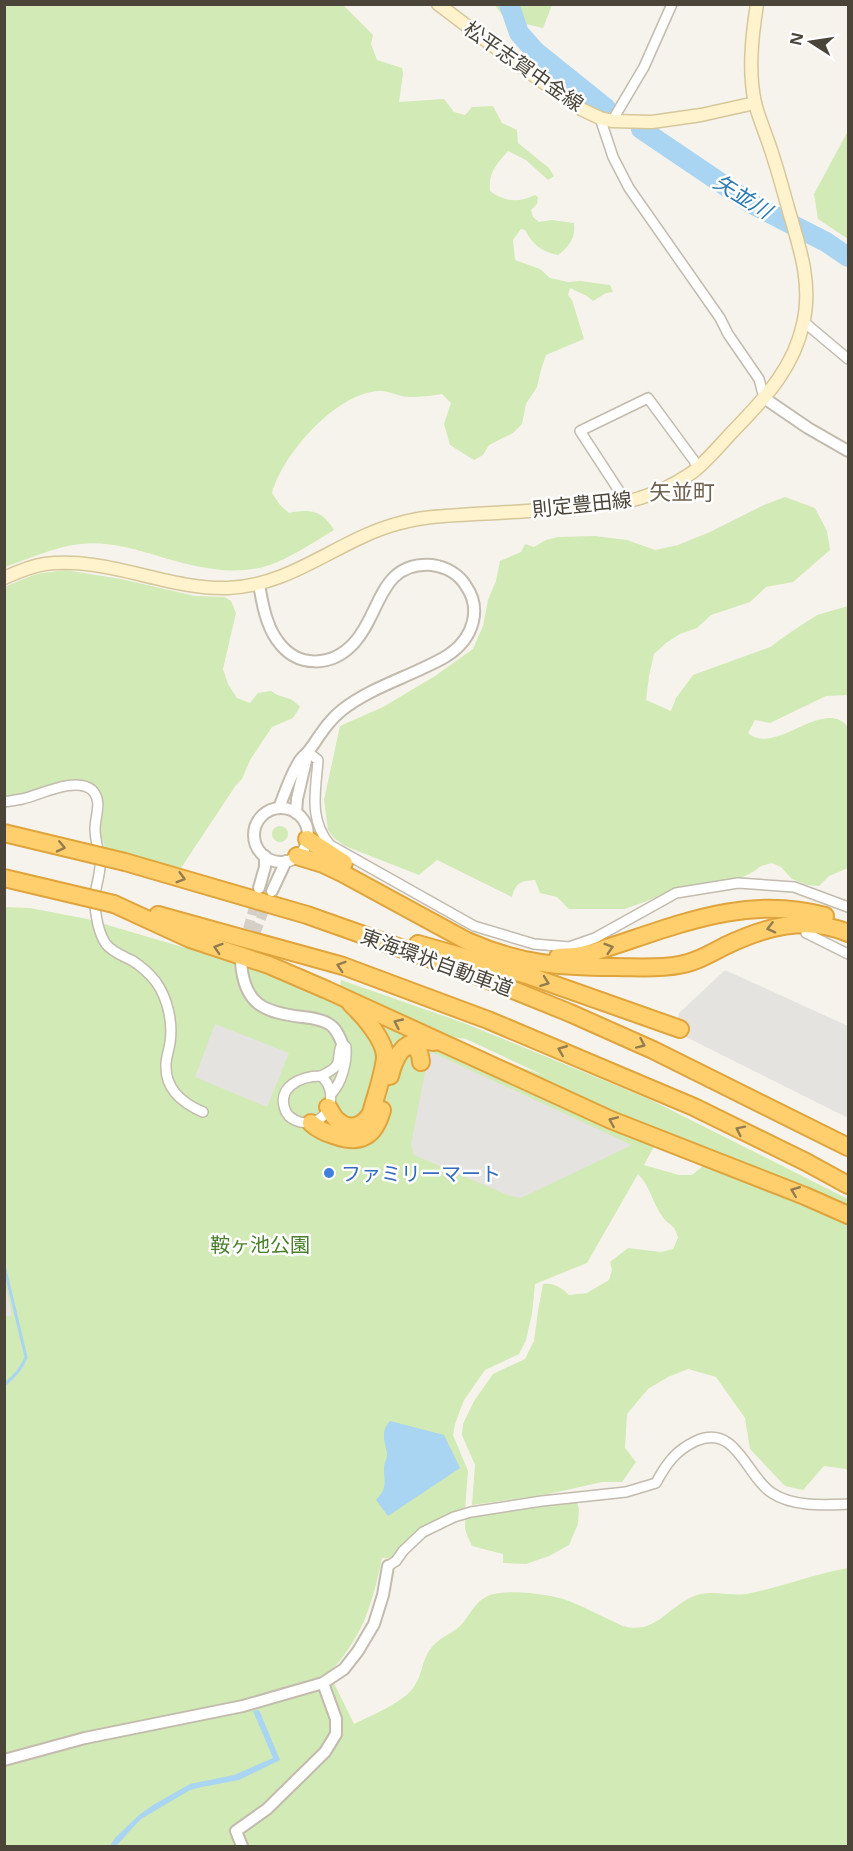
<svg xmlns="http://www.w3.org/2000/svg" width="853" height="1851" font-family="'Open Sans','Noto Sans JP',sans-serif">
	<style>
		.green { fill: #d2eab5 }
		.parking { fill: #e5e3e0 }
		.water { fill: #a9d4f2 }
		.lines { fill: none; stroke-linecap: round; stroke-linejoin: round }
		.stream { stroke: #a9d4f2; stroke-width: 3 }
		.river { stroke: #a9d4f2; stroke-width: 20 }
		.tertiary-tunnel { stroke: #d4d0c8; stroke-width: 10; stroke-dasharray: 10 5; stroke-linecap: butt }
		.minor-casing { stroke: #c2bbae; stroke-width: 12 }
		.tertiary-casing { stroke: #c2bbae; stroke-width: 14 }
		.secondary-casing { stroke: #d6c79b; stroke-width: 15 }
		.motorway-casing { stroke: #e0a43c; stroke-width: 20 }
		.minor { stroke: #fff; stroke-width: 9 }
		.tertiary { stroke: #fff; stroke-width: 10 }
		.secondary { stroke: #fff3cd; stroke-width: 12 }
		.motorway { stroke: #ffcf6e; stroke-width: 16 }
		.motorway-bridge-casing { stroke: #e0a43c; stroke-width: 20; stroke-linecap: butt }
		.motorway-bridge { stroke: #ffcf6e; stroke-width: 16 }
		.oneway { stroke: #937c4e }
		.shop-dot { fill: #3f7fe0; stroke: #fff; stroke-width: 2 }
		.labels { text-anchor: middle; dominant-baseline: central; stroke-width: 5; stroke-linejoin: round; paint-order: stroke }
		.street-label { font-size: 20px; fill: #4b4439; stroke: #fff }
		.shop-label { font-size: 20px; fill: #366cbe; stroke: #fff; text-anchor: start }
		.park-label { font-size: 20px; fill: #4a7f2a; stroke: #fff }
		.water-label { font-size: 21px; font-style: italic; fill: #2e7ab2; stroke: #fff }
		.quarter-label { font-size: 22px; fill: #6e6250; stroke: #fff }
	</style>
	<rect width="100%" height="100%" fill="#f6f3ec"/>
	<g class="green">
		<path d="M4 5H343L373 35 371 44 377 60 402 68 403 74 399 102 444 99 454 112 465 115 472 107 493 106 502 123 517 130 518 143 549 168 554 176 548 180 526 160 508 151C497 164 488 172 490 191 505 202 518 203 535 195L538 197 537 204 531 210 533 217 539 222 552 220 574 223C576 237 569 247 558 255 542 252 532 244 525 230L521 229 513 240 515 260 540 269 550 278 568 282 580 281 610 285 613 292 606 293 593 301 587 296 570 288 568 295 572 300 584 339 546 355 541 370 537 387 526 404 522 424 513 433 489 445 483 455 474 460 450 445 444 424 451 403 442 394C432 396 420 397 410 397 399 397 389 390 378 391 335 394 283 454 272 493L280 505 289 513C311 509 322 510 334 530 314 542 292 557 270 565 234 577 196 567 161 557 135 549 107 541 80 544 54 547 28 559 5 567Z"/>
		<path d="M495 5H552L543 28 505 19Z"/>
		<path d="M848 131V239L818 219 814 194Z"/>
		<path d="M785 497 815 508 827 531 830 550 793 582 766 587 750 602 711 615 697 628 680 634 666 643 654 654 649 676 646 700 671 711 676 698 693 675 770 647 791 632 817 615 848 606V695L826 696 770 723 755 720 748 733C776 757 823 696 848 727V868L829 876 819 886 807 885 792 879 781 867 772 863 761 866 753 872 736 880 674 891 625 909H569L557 897 540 893 535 880C521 881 516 882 512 897L437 860 419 875 345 846 334 838 328 830 324 800 340 726 383 707 435 676 473 649 483 626 488 600 496 581 500 561 521 552 525 544 534 547 546 540 558 537 595 536 627 540 655 550 678 545 710 532 764 505Z"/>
		<path d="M65 570 121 579 195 596 225 597 231 601 236 613 223 669 228 684 237 698 250 703 258 693 271 691C283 700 289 694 300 707L293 718 272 727 250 760 242 779 236 785 181 868 105 848 100 832 104 807 101 796 94 785 88 782 70 781 22 795 5 796 4 587 36 574Z"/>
		<circle cx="280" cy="834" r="8"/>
		<path d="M4 907 30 908 87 919 230 961 545 1076 466 1039 450 1037 340 987 341 980 464 1023 647 1098 848 1199V1209L662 1132 644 1165 679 1175H692L704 1165 848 1223V1472L846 1469 824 1466 803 1490 785 1486 750 1449 745 1418 716 1377 688 1369 668 1377 648 1389 627 1414 625 1448 636 1462 622 1482H602L544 1495 472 1505 475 1465 462 1435 463 1424 474 1401 493 1374 525 1359 534 1341 538 1311 543 1284C555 1283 560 1287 569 1295L587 1293 609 1280 612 1270 610 1262 628 1248 661 1252 673 1249 678 1238C674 1222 669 1227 662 1216 652 1202 650 1186 638 1174L587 1263 535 1284 532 1314 526 1340 519 1354 485 1370 464 1400 455 1424 453 1435 468 1471 465 1510 439 1520 394 1559 382 1558C372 1605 363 1637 329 1673L354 1724C372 1715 405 1702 415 1685 422 1675 422 1661 429 1651 437 1638 450 1635 460 1626 469 1617 473 1605 484 1598 501 1587 550 1594 569 1601 587 1608 605 1618 623 1626 654 1635 666 1609 692 1597 711 1588 731 1598 751 1593 784 1586 815 1574 848 1568V1846H5Z"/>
		<path d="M576 1499 579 1509 578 1524 569 1545 549 1556 526 1564 503 1563V1554L472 1546C467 1535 462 1527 467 1516Z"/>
	</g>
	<g class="parking">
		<path d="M725 970 848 1026V1118L676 1032 679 1013Z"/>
		<path d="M215 1024 289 1053 267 1107 195 1077Z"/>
		<path d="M429 1051 632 1145 521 1198 510 1196 414 1155 411 1145Z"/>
		<path d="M5 1279 6 1286 12 1316H5Z"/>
	</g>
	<g class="water">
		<path d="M390 1421 444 1435 460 1468 388 1516 376 1500C388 1488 384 1483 384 1468 384 1462 388 1459 387 1453 385 1440 380 1432 390 1421Z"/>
		<path d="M259 1710 280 1760 239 1780 202 1787 190 1790 141 1819 116 1846H110L115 1838 139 1815 153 1805 190 1784 234 1775 273 1758 253 1711Z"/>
	</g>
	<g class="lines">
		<path class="stream" d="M4 1265 26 1357C22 1369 14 1377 4 1385"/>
		<g class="river">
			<path d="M509 4 519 33 535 51 606 108"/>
			<path d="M641 129 752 204 826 242 848 257"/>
		</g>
		<g class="tertiary-tunnel">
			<path d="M244 944 257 896"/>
			<path d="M250 947 268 900"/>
		</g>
		<g class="minor-casing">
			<g id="minor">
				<path d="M600 118 613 157 629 188 720 318 728 334 759 379 764 398"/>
				<path d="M612 121 644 67 672 4"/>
				<path d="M804 322 848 359"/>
				<path d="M625 500 580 431 648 398 698 466"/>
				<path d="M308 752 318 760C316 790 308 819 330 845L474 926 534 944 569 947 595 938 676 893 738 883 794 887 848 907"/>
				<path d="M4 802C10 801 17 800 22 799 40 795 76 776 92 790 103 801 95 816 95 829 95 841 100 853 100 865 100 879 93 891 95 905 96 917 99 934 106 944 113 953 124 956 133 961 142 967 150 974 156 982 168 999 173 1023 170 1043 169 1050 166 1057 166 1065 165 1089 182 1103 203 1112"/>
				<path d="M806 933 848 954"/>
				<path d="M321 1076C341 1092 328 1129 300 1122 294 1120 289 1118 286 1112 275 1087 301 1076 321 1076Z"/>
				<path d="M321 1076C347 1063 334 1062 342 1043"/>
				<path d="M332 1093C342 1082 347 1062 346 1047L342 1043"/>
				<path d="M388 1566 396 1561 403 1551 423 1532 454 1517 471 1512 542 1501 626 1492 656 1483C666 1464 676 1450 696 1441 736 1423 746 1476 772 1493 793 1507 824 1505 848 1504"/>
			</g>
		</g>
		<g class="tertiary-casing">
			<g id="tertiary">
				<path d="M764 398 808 428 848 451"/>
				<path d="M259 584C262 602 266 625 277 640 297 669 332 667 354 643 381 614 379 561 432 565 446 567 459 574 466 586 482 609 473 637 451 653 442 660 429 665 419 670 393 682 365 692 342 710 326 723 320 736 308 752 305 755 301 758 299 762 290 776 285 793 279 808"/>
				<circle cx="281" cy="835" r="27"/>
				<path d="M296 813 297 799 308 752"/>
				<path d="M259 888 265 867V856"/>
				<path d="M272 891 286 861"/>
				<path d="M241 962C244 1005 264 1012 302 1017 311 1018 321 1019 329 1024 336 1028 339 1036 342 1043"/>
				<path d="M4 1760 85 1738 243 1706 323 1683 344 1669 358 1651 374 1624 383 1595 388 1566"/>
				<path d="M242 1846 236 1831 267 1809 325 1752 336 1734V1719L323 1683"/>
			</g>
		</g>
		<g class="secondary-casing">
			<g id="secondary">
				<path d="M438 4 516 63 581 109 600 118 612 121 652 122 701 115 755 103"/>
				<path d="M4 578C17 572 31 566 45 564 107 556 167 590 228 588 295 585 338 539 400 523 424 516 449 516 474 514 517 512 560 510 603 504 615 502 628 502 640 498 657 493 675 484 690 474 705 464 724 440 738 426 767 396 794 366 803 324 812 286 801 251 790 215 784 193 778 171 771 150 766 134 759 119 755 103 748 71 752 36 757 4"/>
			</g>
		</g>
		<g class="motorway-casing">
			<g id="motorway">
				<path d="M307 839 344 863"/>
				<path d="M297 856 323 864 342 873 467 941C519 964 559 967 614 967 636 967 658 969 679 965 696 962 710 954 725 946 764 927 807 915 848 933"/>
				<path d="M125 862 307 915 471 973 570 1013 653 1050 848 1147"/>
				<path d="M114 904 190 939 269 965 327 990 611 1120 805 1196 848 1215"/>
				<path d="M158 915 343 966 488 1020 694 1107 806 1162 848 1185"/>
				<path d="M418 944 527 975 680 1029"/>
				<path d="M558 957 575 956 591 953C669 929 742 893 825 916"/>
				<path d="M405 1047C417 1044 420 1051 421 1062"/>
				<path d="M390 1076C396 1052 406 1037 434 1042"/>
				<path d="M328 1107C331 1111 333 1117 337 1120 349 1132 364 1126 371 1113 376 1095 383 1076 385 1058 386 1041 363 1015 351 1004"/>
				<path d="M311 1123C318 1130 327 1133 336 1136 362 1145 375 1135 382 1110"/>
			</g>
		</g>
		<use href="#minor" class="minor"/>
		<use href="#tertiary" class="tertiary"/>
		<use href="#secondary" class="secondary"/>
		<use href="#motorway" class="motorway"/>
		<g class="motorway-bridge-casing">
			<g id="motorway-bridge">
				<path d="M4 833 125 862"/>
				<path d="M4 878 114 904"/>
			</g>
		</g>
		<use href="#motorway-bridge" class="motorway-bridge"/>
	</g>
	<defs><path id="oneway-chevron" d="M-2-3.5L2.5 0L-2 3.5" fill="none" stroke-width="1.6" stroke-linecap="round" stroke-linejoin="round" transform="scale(1.5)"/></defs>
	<g class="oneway">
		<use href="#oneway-chevron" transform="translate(61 847) rotate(13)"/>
		<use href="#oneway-chevron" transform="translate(181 878) rotate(16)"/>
		<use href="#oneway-chevron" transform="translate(771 928) rotate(166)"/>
		<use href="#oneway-chevron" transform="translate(218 948) rotate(-162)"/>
		<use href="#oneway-chevron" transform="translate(609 948) rotate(-17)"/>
		<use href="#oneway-chevron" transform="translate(341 966) rotate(-162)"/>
		<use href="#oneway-chevron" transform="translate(545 982) rotate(20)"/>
		<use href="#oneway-chevron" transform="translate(398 1023) rotate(-155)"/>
		<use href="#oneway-chevron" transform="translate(641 1044) rotate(24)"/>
		<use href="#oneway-chevron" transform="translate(562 1050) rotate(-158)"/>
		<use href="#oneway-chevron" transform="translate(613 1121) rotate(-157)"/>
		<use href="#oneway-chevron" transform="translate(740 1130) rotate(-154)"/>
		<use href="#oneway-chevron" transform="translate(795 1191) rotate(-158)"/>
	</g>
	<circle class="shop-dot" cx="329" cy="1173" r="6"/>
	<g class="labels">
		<g class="street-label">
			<text transform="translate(524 66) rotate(35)">松平志賀中金線</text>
			<text transform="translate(582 504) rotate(-6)">則定豊田線</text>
			<text transform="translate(437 962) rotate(20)">東海環状自動車道</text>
		</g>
		<g class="shop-label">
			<text x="341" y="1173">ファミリーマート</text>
		</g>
		<g class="park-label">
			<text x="260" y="1244">鞍ヶ池公園</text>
		</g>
		<g class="water-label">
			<text transform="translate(743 196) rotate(32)">矢並川</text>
		</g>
		<g class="quarter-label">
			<text x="682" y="491">矢並町</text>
		</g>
	</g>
	<rect width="853" height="1851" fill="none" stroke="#4b4439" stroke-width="12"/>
	<g transform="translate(811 42) rotate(282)" stroke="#ffffff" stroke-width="4.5" paint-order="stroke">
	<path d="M0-4.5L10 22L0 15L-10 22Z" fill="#4b4439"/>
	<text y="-9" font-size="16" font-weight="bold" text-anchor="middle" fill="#4b4439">N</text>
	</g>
</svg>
